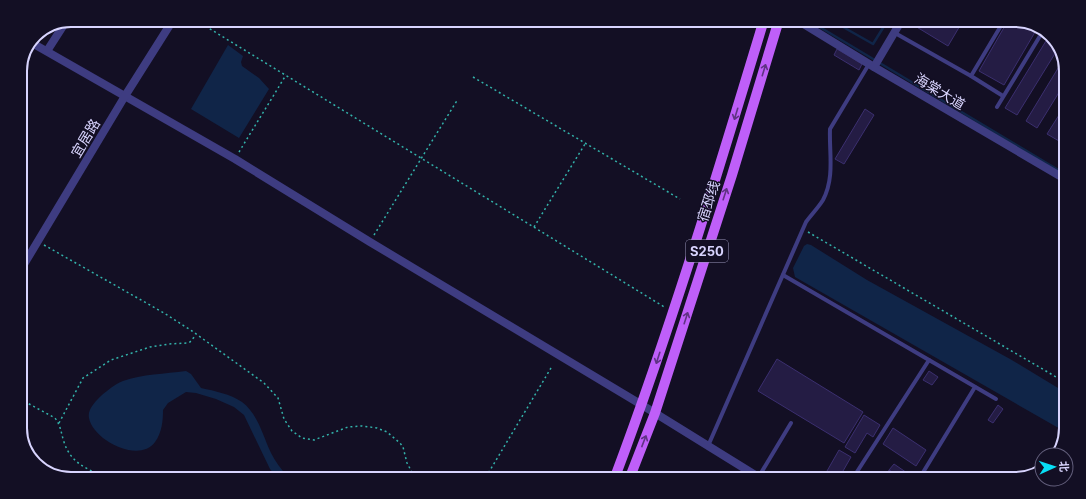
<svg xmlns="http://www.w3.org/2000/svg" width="1086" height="499" font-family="Inter,'Noto Sans SC',sans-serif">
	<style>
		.water { fill: #102548 }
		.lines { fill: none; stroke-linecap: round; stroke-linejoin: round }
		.stream { stroke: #102548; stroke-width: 2.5 }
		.building { fill: #241c44; stroke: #3b2f6f }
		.path { stroke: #33b2aa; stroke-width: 1.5; stroke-dasharray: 2 3; stroke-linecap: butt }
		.lane { stroke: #3e3c81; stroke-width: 4 }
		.street { stroke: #3e3c81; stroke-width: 8 }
		.primary { stroke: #bf5ff9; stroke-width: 10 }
		.oneway { stroke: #603384 }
		.labels { text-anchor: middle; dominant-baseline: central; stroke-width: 3; stroke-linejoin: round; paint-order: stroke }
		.shield { fill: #130f24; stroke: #9d99bd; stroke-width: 1 }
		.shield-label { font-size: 13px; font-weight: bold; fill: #d8d4fe }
		.street-label { font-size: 14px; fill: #d8d4fe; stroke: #130f24 }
		.rim { fill: none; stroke: #d8d4fe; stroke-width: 2 }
	</style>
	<rect width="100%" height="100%" fill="#130f24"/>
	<g class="water">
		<path d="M228 45 243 56 241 62 242 66 259 78 269 89 239 138 191 109Z"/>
		<path d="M807 244 811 245 867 280 1010 359 1063 391 1062 430 795 277 793 268 804 246Z"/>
		<path d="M186 371 191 374 201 388C215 391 230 394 242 402 258 414 263 436 271 453 275 461 281 469 287 476H276L270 469 244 415 234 407 216 399 196 393 186 392 168 403 163 410C163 420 162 433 155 442 139 464 93 440 89 418 87 409 97 400 102 395 108 390 115 384 123 381 142 374 165 374 186 371Z"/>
	</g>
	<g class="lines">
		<g class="stream">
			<path d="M813 23 1065 174"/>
			<path d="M836 23 873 44 886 23"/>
		</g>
	</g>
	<g class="building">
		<path d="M916 24H961L948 46 915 26Z"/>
		<path d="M1006 24H1034L1038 27 1004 85 979 71Z"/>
		<path d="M1049 36 1057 43 1059 47 1017 115 1005 108Z"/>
		<path d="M837 49 862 64 859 70 834 55Z"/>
		<path d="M1063 60 1066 68V81L1037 128 1026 121Z"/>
		<path d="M1066 104 1065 130 1059 141 1047 134Z"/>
		<path d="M865 109 874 115 844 164 835 159Z"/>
		<path d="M777 359 863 412 844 443 758 391Z"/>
		<path d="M929 371 938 377 932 385 923 380Z"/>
		<path d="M998 405 1003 409 993 423 988 420Z"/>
		<path d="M864 415 880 425 873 437 867 433 855 453 845 447Z"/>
		<path d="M893 428 926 450 916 466 883 444Z"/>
		<path d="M839 450 851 457 839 478H823Z"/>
		<path d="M894 464 910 475 907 479H902L889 470Z"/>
		<path d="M889 470 902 479 894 478 887 474Z"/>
	</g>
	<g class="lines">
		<g class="path">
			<path d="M197 21 666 308"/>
			<path d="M473 77 680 199"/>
			<path d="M239 152 286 75"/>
			<path d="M534 227 585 144"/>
			<path d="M808 232 1063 381"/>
			<path d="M374 235 458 99"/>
			<path d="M44 245 164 313 192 331 264 383 278 398 284 419 292 431 302 438 314 440 348 427 362 426 377 428 387 432 400 443 403 447 407 463 414 476"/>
			<path d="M20 399 55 418C61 426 61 433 64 442 70 461 84 468 101 475"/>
			<path d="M59 423 83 378 111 360 150 347 169 344 187 343 190 342 196 335"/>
			<path d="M486 477 551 368"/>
		</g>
		<g class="lane">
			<path d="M1002 24 971 76 1003 96"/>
			<path d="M895 33 971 76"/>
			<path d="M997 107 1043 31"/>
			<path d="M783 275 996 399"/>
			<path d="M708 446 806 222C811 215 818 208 823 200 835 177 829 153 830 129L869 64"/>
			<path d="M758 478 791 423"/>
			<path d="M853 478 929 360"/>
			<path d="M919 479 975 387"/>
		</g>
		<g class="street">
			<path d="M802 23 874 67 1065 179"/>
			<path d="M32 43 235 159 370 242 642 405 760 478"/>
			<path d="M47 51 65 23"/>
			<path d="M874 67 900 23"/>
			<path d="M20 271 125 96 173 20"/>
		</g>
		<g class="primary">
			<path d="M615 477C671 328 717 175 763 23"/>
			<path d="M630 477 655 413 732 175 778 23"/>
		</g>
	</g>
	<defs><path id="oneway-shaft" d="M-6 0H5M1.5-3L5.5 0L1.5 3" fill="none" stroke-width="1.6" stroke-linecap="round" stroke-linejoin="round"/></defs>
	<g class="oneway">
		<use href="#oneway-shaft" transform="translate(764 70) rotate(-73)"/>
		<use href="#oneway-shaft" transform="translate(736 114) rotate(107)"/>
		<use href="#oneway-shaft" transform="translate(725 194) rotate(-72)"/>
		<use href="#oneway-shaft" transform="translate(686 318) rotate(-72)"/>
		<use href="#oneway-shaft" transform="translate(658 358) rotate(108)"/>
		<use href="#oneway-shaft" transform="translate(644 441) rotate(-69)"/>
	</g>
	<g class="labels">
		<rect class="shield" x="686" y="240" width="42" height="22" rx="3"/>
		<g class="shield-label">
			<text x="707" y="251">S250</text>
		</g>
		<g class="street-label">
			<text transform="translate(940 91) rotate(31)">海棠大道</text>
			<text transform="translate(85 138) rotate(-59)">宜居路</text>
			<text transform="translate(708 201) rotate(-72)">宿邳线</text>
		</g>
	</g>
	<path d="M0 0H1086V499H0ZM71 27H1015A44 44 0 0 1 1059 71V428A44 44 0 0 1 1015 472H71A44 44 0 0 1 27 428V71A44 44 0 0 1 71 27Z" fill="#130f24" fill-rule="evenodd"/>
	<path class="rim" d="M71 27H1015A44 44 0 0 1 1059 71V428A44 44 0 0 1 1015 472H71A44 44 0 0 1 27 428V71A44 44 0 0 1 71 27Z"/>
	<g transform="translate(1054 467) rotate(87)"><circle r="19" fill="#130f24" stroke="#625e7b"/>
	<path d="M0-3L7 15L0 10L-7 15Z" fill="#08def5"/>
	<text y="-6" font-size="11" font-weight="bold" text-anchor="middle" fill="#d8d4fe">北</text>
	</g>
</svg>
